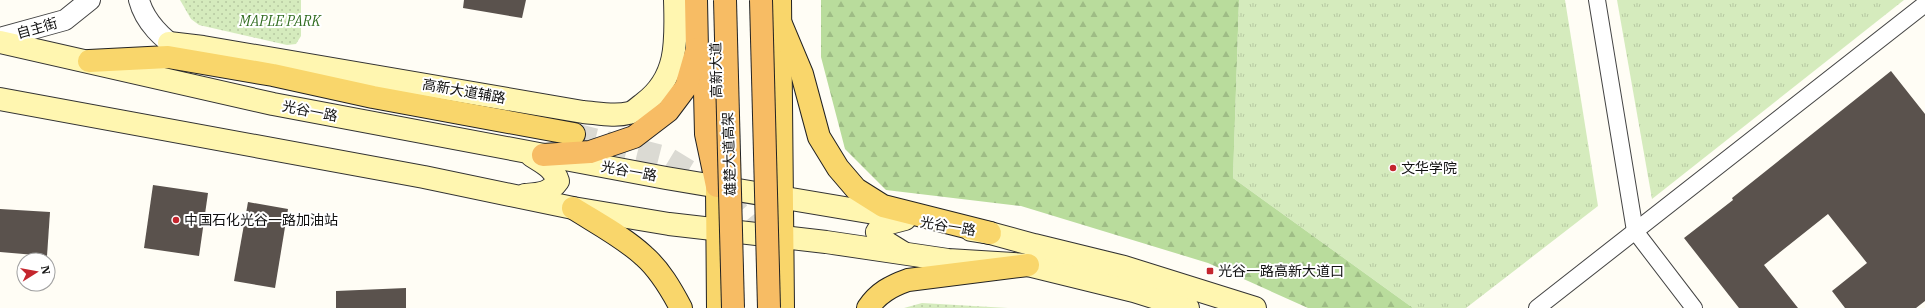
<svg xmlns="http://www.w3.org/2000/svg" width="1925" height="308" font-family="'IBM Plex Serif','Noto Sans SC',serif">
	<style>
		.grass { fill: url(#grass-tufts) }
		.forest { fill: url(#forest-firs) }
		.park { fill: url(#park-dots) }
		.building { fill: #5a524d }
		.lines { fill: none; stroke-linecap: round; stroke-linejoin: round }
		.primary-tunnel { stroke: #dbdad3; stroke-width: 22; stroke-dasharray: 22 11; stroke-linecap: butt }
		.minor-casing { stroke: #444; stroke-width: 18 }
		.tertiary-casing { stroke: #444; stroke-width: 22 }
		.secondary-casing { stroke: #333; stroke-width: 24 }
		.primary-casing { stroke: #222; stroke-width: 24 }
		.trunk-casing { stroke: #222; stroke-width: 24 }
		.minor { stroke: #fff; stroke-width: 16 }
		.tertiary { stroke: #fff; stroke-width: 20 }
		.secondary { stroke: #fff6b0; stroke-width: 22 }
		.primary { stroke: #f9d66b; stroke-width: 22 }
		.trunk { stroke: #f7bc64; stroke-width: 22 }
		.trunk-bridge-casing { stroke: #222; stroke-width: 24; stroke-linecap: butt }
		.trunk-bridge { stroke: #f7bc64; stroke-width: 22 }
		.poi-dot { fill: #c4262e; stroke: #fff; stroke-width: 1.5 }
		.labels { text-anchor: middle; dominant-baseline: central; stroke-width: 4; stroke-linejoin: round; paint-order: stroke }
		.park-label { font-size: 14px; font-style: italic; fill: #2f6b1f; stroke: #fff }
		.street-label { font-size: 14px; fill: #111; stroke: #fff }
		.poi-label { font-size: 14px; fill: #111; stroke: #fff; text-anchor: start }
	</style>
	<defs>
		<pattern id="grass-tufts" width="24" height="20" patternUnits="userSpaceOnUse"><rect width="24" height="20" fill="#d5ebbd"/><path d="M3 7l-1-3M5 7V3M7 7l1-3M15 17l-1-3M17 17v-4M19 17l1-3" fill="none" stroke="#b6c8a1"/></pattern>
		<pattern id="forest-firs" width="22" height="20" patternUnits="userSpaceOnUse"><rect width="22" height="20" fill="#b9dc9c"/><path d="M5 1l3.5 6h-7zM16 11l3.5 6h-7z" fill="#9ebc85"/></pattern>
		<pattern id="park-dots" width="8" height="8" patternUnits="userSpaceOnUse"><rect width="8" height="8" fill="#d5ebbd"/><path d="M2 2h.1M6 6h.1" fill="none" stroke="#b6c8a1" stroke-width="1.8" stroke-linecap="round"/></pattern>
	</defs>
	<rect width="100%" height="100%" fill="#fffdf5"/>
	<g class="grass">
		<path d="M1239 0H1565L1598 206 1466 308H1413L1233 178Z"/>
		<path d="M1617 0H1904L1652 199Z"/>
	</g>
	<path class="forest" d="M821 0H1239L1233 178 1413 308H1308L1208 263 1021 206 886 190 845 149 821 57Z"/>
	<g class="park">
		<path d="M180 0H301V36L296 44 287 45 199 25 191 19Z"/>
		<path d="M922 303 1008 308H904Z"/>
	</g>
	<g class="building">
		<path d="M464 0H526L522 18 463 8Z"/>
		<path d="M1891 71 1925 114V301L1916 308H1845L1832 291 1867 263 1828 214 1764 265 1798 308H1739L1684 238 1733 200 1732 198Z"/>
		<path d="M153 185 208 193 199 256 144 248Z"/>
		<path d="M248 202 288 209 275 288 234 281Z"/>
		<path d="M0 209 50 212 47 256 0 252Z"/>
		<path d="M406 288V308H336V291Z"/>
	</g>
	<g class="lines">
		<path class="primary-tunnel" d="M574 134 666 157 704 180 735 208 766 245"/>
		<g class="minor-casing">
			<g id="minor">
				<path d="M1597 0 1635 231 1694 308"/>
				<path d="M1537 308 1925 4"/>
			</g>
		</g>
		<g class="tertiary-casing">
			<g id="tertiary">
				<path d="M139 0C145 23 163 39 182 52"/>
				<path d="M0 38 65 20 90 0"/>
			</g>
		</g>
		<g class="secondary-casing">
			<g id="secondary">
				<path d="M0 42 273 104 666 178 904 218"/>
				<path d="M169 43 203 47 583 112C597 113 615 117 629 113 634 112 640 106 644 103 679 77 676 39 675 0"/>
				<path d="M0 99 424 177 573 208 669 224 826 242 948 260 1028 265 1134 291 1188 308"/>
				<path d="M525 195C539 194 549 194 558 181 554 168 543 163 532 156"/>
				<path d="M971 230 990 233 1034 245 1124 267 1255 308"/>
				<path d="M902 252 881 239 877 232 882 225 905 219"/>
			</g>
		</g>
		<g class="primary-casing">
			<g id="primary">
				<path d="M780 0 783 308"/>
				<path d="M781 24 802 74 819 137 838 168 856 189 883 206 990 233"/>
				<path d="M89 61 168 57 273 75 373 97 574 134"/>
				<path d="M716 69 718 308"/>
				<path d="M573 208C595 222 625 238 644 256 660 270 671 289 681 308"/>
				<path d="M868 308C878 293 891 286 908 280L1028 265"/>
			</g>
		</g>
		<g class="trunk-casing">
			<g id="trunk">
				<path d="M696 0 697 49 705 92 706 134 717 186"/>
				<path d="M543 155 590 152 634 137 668 111 686 87 697 49"/>
			</g>
		</g>
		<use href="#minor" class="minor"/>
		<use href="#tertiary" class="tertiary"/>
		<use href="#secondary" class="secondary"/>
		<use href="#primary" class="primary"/>
		<use href="#trunk" class="trunk"/>
		<g class="trunk-bridge-casing">
			<g id="trunk-bridge">
				<path d="M725 0 733 308"/>
				<path d="M761 0 769 308"/>
			</g>
		</g>
		<use href="#trunk-bridge" class="trunk-bridge"/>
	</g>
	<g class="poi-dot">
		<circle cx="1393" cy="168" r="4"/>
		<circle cx="176" cy="220" r="4"/>
		<rect x="1206" y="267" width="8" height="8" rx="2"/>
	</g>
	<g class="labels">
		<g class="park-label">
			<text x="280" y="21">MAPLE PARK</text>
		</g>
		<g class="street-label">
			<text transform="translate(37 28) rotate(-16)">自主街</text>
			<text transform="translate(716 70) rotate(-91)">高新大道</text>
			<text transform="translate(464 91) rotate(10)">高新大道辅路</text>
			<text transform="translate(310 111) rotate(11)">光谷一路</text>
			<text transform="translate(729 154) rotate(-92)">雄楚大道高架</text>
			<text transform="translate(629 171) rotate(10)">光谷一路</text>
			<text transform="translate(948 226) rotate(9)">光谷一路</text>
		</g>
		<g class="poi-label">
			<text x="1401" y="168">文华学院</text>
			<text x="184" y="220">中国石化光谷一路加油站</text>
			<text x="1218" y="271">光谷一路高新大道口</text>
		</g>
	</g>
	<g transform="translate(36 272) rotate(79)"><circle r="19" fill="#ffffff" stroke="#a0a0a0"/>
	<path d="M0-3L7 15L0 10L-7 15Z" fill="#c4262e"/>
	<text y="-6" font-size="11" font-weight="bold" text-anchor="middle" fill="#111111">N</text>
	</g>
</svg>
